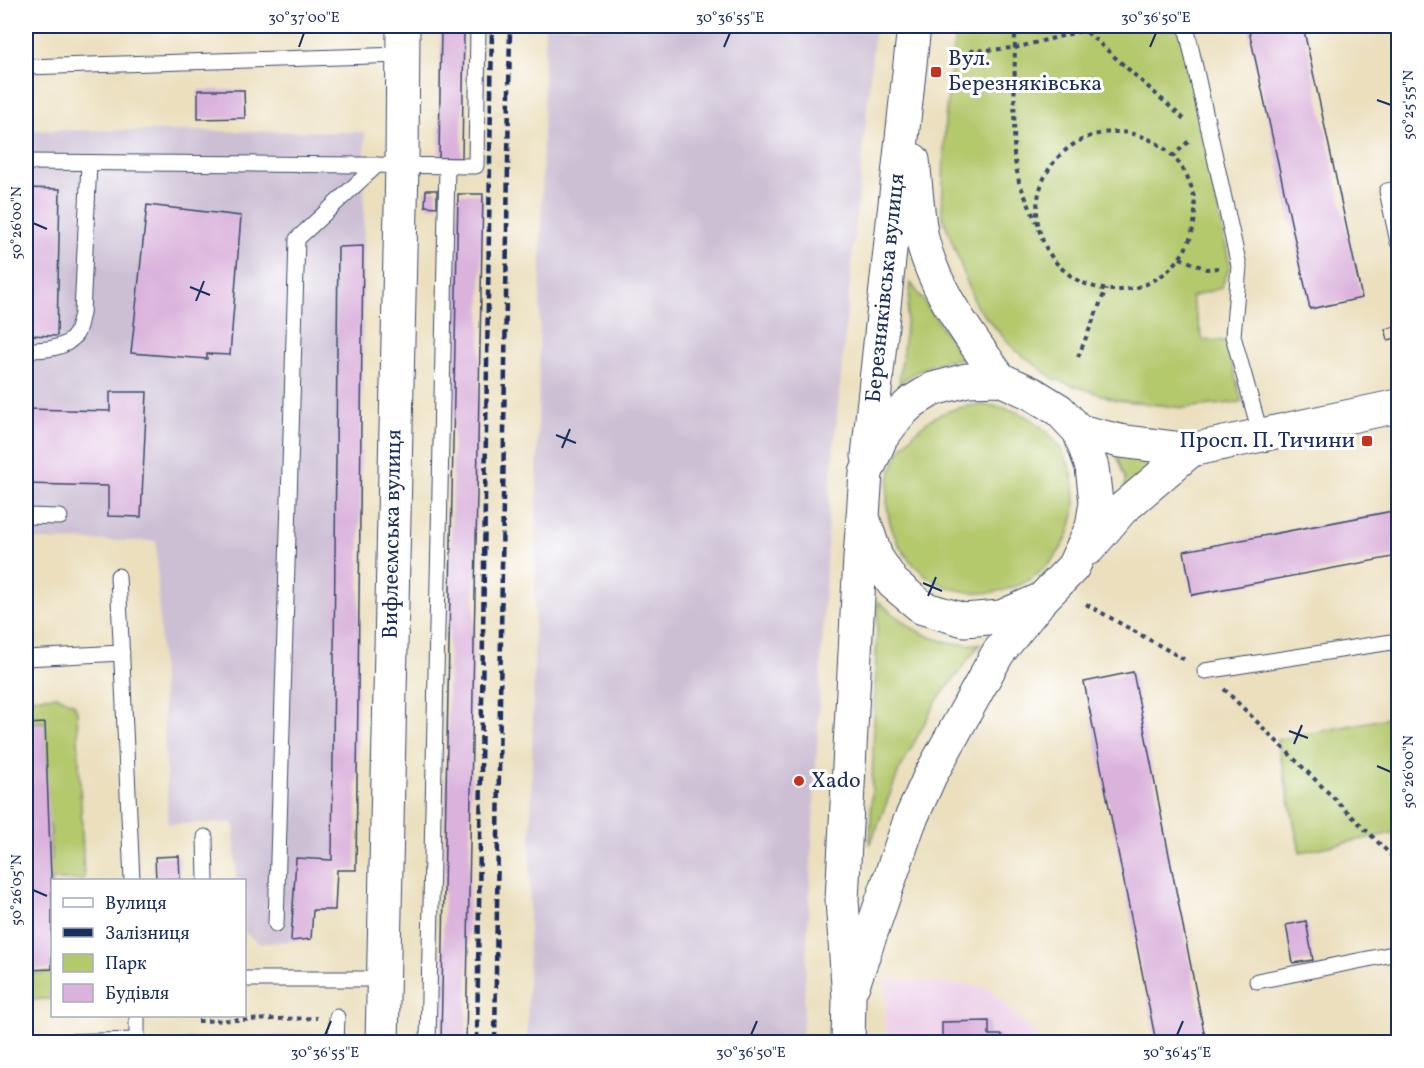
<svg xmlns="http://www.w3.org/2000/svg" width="1424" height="1068" font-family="Vollkorn,serif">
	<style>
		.built { fill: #edd1e9 }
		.industrial { fill: #ccbfd4 }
		.green { fill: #b4c86c; stroke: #687c65; stroke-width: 1.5 }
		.building { fill: #dab2dc }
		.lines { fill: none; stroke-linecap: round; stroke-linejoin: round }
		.lane-casing { stroke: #3a496c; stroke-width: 17 }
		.secondary-casing { stroke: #3a496c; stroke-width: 35 }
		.path { stroke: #3a496c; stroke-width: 4; stroke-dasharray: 4.5 4.5; stroke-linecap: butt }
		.lane { stroke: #fff; stroke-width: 15 }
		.secondary { stroke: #fff; stroke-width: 33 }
		.rail { stroke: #1b2f5e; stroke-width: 4.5; stroke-dasharray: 9 4.5; stroke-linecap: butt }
		.ticks { fill: none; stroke: #1b2f5e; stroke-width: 2 }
		.poi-dot { fill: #c8321e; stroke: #fff; stroke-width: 2 }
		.labels { text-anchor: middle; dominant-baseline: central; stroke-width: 6; stroke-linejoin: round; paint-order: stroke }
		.poi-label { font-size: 22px; fill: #1b2f5e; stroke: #fff; text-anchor: start }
		.street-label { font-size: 22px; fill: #1b2f5e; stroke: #fff }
		.neatline { fill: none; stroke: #1b2f5e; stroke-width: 2 }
		.ticks-label { font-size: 15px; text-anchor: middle; fill: #1b2f5e }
	</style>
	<rect width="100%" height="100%" fill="#fff"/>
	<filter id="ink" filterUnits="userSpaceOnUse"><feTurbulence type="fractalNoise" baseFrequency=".0167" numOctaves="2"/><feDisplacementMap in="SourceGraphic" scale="12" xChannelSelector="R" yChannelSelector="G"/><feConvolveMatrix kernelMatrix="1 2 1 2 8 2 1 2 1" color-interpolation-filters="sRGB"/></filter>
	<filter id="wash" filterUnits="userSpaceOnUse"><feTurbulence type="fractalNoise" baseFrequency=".008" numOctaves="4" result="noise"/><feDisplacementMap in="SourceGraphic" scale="24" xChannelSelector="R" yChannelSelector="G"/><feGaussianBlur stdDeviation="1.35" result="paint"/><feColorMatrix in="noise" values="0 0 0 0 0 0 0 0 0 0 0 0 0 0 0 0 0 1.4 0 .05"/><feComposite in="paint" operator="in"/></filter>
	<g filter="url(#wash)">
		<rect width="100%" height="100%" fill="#ebdfbe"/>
		<path class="built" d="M886 978 988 987 1042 1042H885Z"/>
		<g class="industrial">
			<path d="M545 26H875L830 489 802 1042H527Z"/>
			<path d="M26 130 365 132 356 870H337L335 910H313L311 939 260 944 245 933 244 880H236L234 823 168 824 156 541 26 540Z"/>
			<path d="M322 1034V1042H187V1038Z"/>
		</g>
		<g class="green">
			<path d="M956 26H1180L1230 266 1221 288 1191 297 1203 340 1226 341 1242 402 1183 408 1117 400 1054 379 1014 349 976 306 942 215 945 120Z"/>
			<path d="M911 283 963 358C938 361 920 368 899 383Z"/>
			<circle cx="981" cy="499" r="94"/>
			<path d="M1115 451 1179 453 1125 498V479Z"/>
			<path d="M878 601C910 630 936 647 980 644L936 702 899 771 870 845Z"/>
			<path d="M58 696 74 704 77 711 84 880H52V937L50 860 52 859 49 836 51 835 50 825H48L44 722 26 723V698Z"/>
			<path d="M1398 716V832L1300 852 1277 740Z"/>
			<path d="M52 973V999L26 1000V974Z"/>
		</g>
		<g id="blocks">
			<g class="building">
				<path d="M441 26H464L462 158H439Z"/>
				<path d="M1248 26H1303L1362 298 1310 309Z"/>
				<path d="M198 90H244L245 118 198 119Z"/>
				<path d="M26 188 60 189 57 336 26 335Z"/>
				<path d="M426 190H437V207L425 206Z"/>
				<path d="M458 194H483L466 1042H441Z"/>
				<path d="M147 205 241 216 230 355 207 354V359L131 353Z"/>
				<path d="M363 246 356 870H337L335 910H313L311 939 291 941 296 858 332 860 338 247Z"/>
				<path d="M1398 326V338L1388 340 1385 329Z"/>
				<path d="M110 392H147L141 517 108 516V486L26 484V409L110 411Z"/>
				<path d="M1398 510V556L1192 595 1184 551Z"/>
				<path d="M1133 672 1195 987 1206 1042H1156L1084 682Z"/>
				<path d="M45 723 52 902V969L26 970V724Z"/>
				<path d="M179 856 180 880H156L155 857Z"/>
				<path d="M1306 921 1313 960 1293 963 1286 925Z"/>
				<path d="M989 1021V1035H1002V1042H942V1022Z"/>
			</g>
		</g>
	</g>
	<g filter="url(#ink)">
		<use href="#blocks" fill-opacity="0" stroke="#3a496c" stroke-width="1.5"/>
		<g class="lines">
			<g class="lane-casing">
				<g id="lane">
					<path d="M1186 26 1239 266 1233 336 1261 436"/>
					<path d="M26 67 402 55"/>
					<path d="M26 162 476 166 478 26"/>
					<path d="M1398 189 1387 191 1398 242"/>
					<path d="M26 350C42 350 66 350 76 334 79 329 80 320 82 314L89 163"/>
					<path d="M26 516 60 517"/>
					<path d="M118 576 132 880"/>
					<path d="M26 658 122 653"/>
					<path d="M1205 671 1398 641"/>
					<path d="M205 837 206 880"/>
					<path d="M276 924 297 239 377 165"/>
					<path d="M244 979H383"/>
					<path d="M1257 981 1398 953"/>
					<path d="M137 1016V1042"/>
					<path d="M59 1042 137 1040"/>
					<path d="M336 1042 337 1017"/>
					<path d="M428 1042 447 166"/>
				</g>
			</g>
			<g class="secondary-casing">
				<g id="secondary">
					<path d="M913 160C916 185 917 212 922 238 934 291 970 336 1000 379"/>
					<path d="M1079 431 1120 441 1191 450 1398 406"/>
					<path d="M868 456 914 26"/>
					<path d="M1089 548 1121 510 1191 450"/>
					<path d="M853 985 909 823 930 776 998 653 1037 605"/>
					<path d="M382 1042 402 165 403 26"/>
					<path d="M848 1042 849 999 842 900 860 558 863 517 866 473 881 438 900 413 912 402 933 389 967 380 1000 379 1033 394 1059 410 1079 431 1092 467 1096 502 1092 527 1073 567 1042 599 1001 617 964 620 923 608 893 583 876 557 863 517"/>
				</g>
			</g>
			<g class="path">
				<path d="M1015 26 1014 156 1019 182 1036 222"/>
				<path d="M1080 26 1185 120"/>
				<path d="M1393 26 1398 37"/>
				<path d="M970 51 1015 48 1085 30 1128 26"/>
				<circle cx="1116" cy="211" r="79"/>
				<path d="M1172 157 1191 139"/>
				<path d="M1180 258 1206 269 1219 268"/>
				<path d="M1078 357 1106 289"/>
				<path d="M1086 604 1187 661"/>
				<path d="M1224 689 1398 862"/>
				<path d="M198 1021 317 1018"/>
			</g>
			<use href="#lane" class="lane"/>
			<use href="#secondary" class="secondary"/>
			<g class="rail">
				<path d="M477 1042 492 26"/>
				<path d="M495 1042 510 26"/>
			</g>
		</g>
	</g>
	<path class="ticks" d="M299 47 304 33M724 47 730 33M1150 47 1156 33M1377 100 1391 105M33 223 47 229M190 287 210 295M196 301 204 281M556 435 576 443M562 448 570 429M923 583 942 591M928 596 936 577M1289 731 1308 738M1294 744 1302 725M1377 766 1391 772M33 890 47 896M325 1035 331 1021M751 1035 757 1021M1177 1035 1183 1021"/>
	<g class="poi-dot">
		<rect x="930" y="66" width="12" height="12" rx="3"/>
		<rect x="1361" y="435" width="12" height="12" rx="3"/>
		<circle cx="799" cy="781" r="6"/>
	</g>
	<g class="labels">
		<g class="poi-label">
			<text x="948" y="59">Вул.<tspan x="948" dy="25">Березняківська</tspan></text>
			<text x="1355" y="441" text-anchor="end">Просп. П. Тичини</text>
			<text x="811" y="781">Xado</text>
		</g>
		<g class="street-label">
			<text transform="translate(886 288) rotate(-84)">Березняківська вулиця</text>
			<text transform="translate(393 534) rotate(-89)">Вифлеємська вулиця</text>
		</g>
	</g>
	<rect width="1424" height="1068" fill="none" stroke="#fff" stroke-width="66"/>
	<rect x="51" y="879" width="195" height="138" fill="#ffffff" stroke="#a4acbf" stroke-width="1.5"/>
	<rect x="63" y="898" width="30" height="9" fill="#ffffff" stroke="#a4acbf" stroke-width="1.5"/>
	<text x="105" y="909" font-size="18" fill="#1b2f5e">Вулиця</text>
	<rect x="63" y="928" width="30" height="9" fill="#1b2f5e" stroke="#a4acbf" stroke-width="1.5"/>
	<text x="105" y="939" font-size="18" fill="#1b2f5e">Залізниця</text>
	<rect x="63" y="954" width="30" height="18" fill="#b4c86c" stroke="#a4acbf" stroke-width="1.5"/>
	<text x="105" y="969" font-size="18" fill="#1b2f5e">Парк</text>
	<rect x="63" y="984" width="30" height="18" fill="#dab2dc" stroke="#a4acbf" stroke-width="1.5"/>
	<text x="105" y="999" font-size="18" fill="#1b2f5e">Будівля</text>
	<rect x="33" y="33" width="1358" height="1002" class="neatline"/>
	<g class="ticks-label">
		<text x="304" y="22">30°37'00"E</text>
		<text x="730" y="22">30°36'55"E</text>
		<text x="1156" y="22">30°36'50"E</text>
		<text transform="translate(1408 105) rotate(-90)" y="5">50°25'55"N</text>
		<text transform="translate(16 223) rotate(-90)" y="5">50°26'00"N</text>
		<text transform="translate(1408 772) rotate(-90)" y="5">50°26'00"N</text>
		<text transform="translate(16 890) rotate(-90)" y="5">50°26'05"N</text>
		<text x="325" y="1057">30°36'55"E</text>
		<text x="751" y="1057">30°36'50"E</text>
		<text x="1177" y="1057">30°36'45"E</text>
	</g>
</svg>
